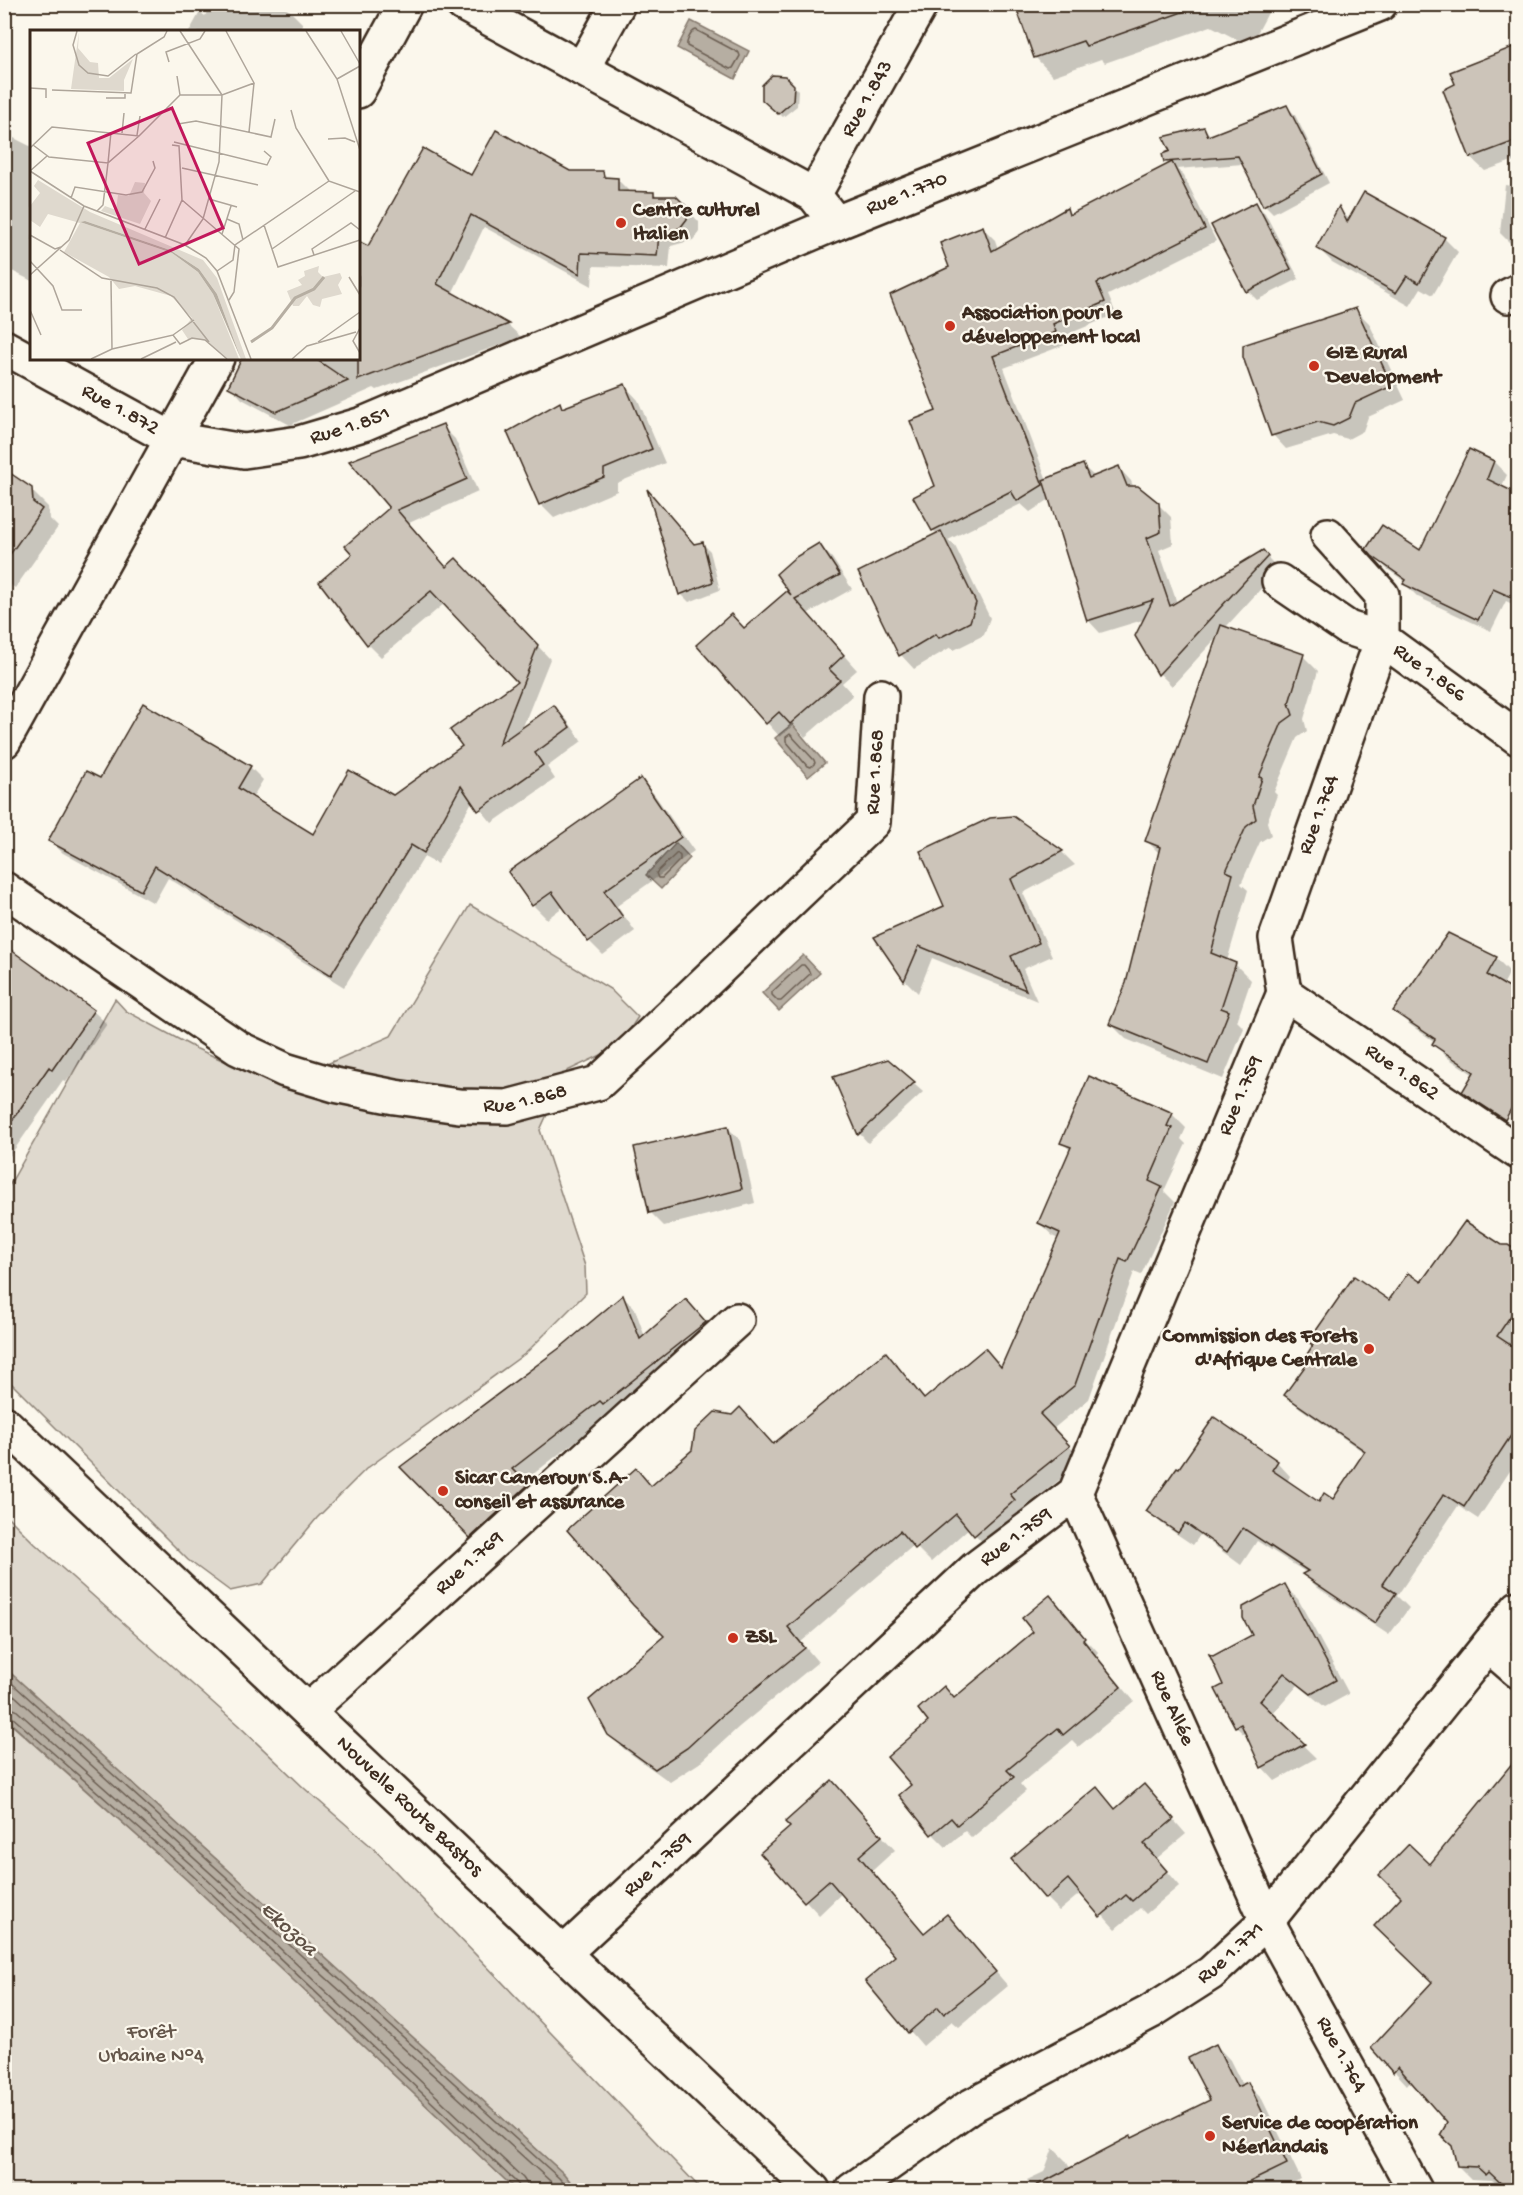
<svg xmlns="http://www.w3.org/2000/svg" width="1523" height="2195" font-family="'Gochi Hand',sans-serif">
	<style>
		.green { fill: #dfd9ce; stroke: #8d8276; stroke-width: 1.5 }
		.water { fill: #b6aea2; stroke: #85796d; stroke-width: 1.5 }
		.shadow { fill: #0003 }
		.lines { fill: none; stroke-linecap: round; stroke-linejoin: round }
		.shore { stroke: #6c5f53; stroke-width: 1.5 }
		.building { fill: #ccc4b9; stroke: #3b2a1e; stroke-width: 1.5 }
		.minor-casing { stroke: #3b2a1e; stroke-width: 38 }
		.tertiary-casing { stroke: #3b2a1e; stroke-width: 38 }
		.secondary-casing { stroke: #3b2a1e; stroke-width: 38 }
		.minor { stroke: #fbf7ec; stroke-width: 33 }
		.tertiary { stroke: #fbf7ec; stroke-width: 33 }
		.secondary { stroke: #fbf7ec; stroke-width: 33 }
		.poi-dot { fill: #c8321e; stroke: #fbf7ec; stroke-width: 2 }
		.labels { text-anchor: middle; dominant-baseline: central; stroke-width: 4.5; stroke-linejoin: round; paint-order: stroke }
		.street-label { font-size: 21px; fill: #3b2a1e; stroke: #fbf7ec }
		.poi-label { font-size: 21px; font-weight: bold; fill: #3b2a1e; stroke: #fbf7ec; text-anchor: start }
		.park-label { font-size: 21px; fill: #64564a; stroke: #fbf7ec }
		.water-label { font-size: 22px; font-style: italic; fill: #605246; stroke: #fbf7ec }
		.inset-river { fill: none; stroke: #b6aea2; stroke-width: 3 }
		.inset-road { fill: none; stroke: #aea59a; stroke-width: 1.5 }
		.view { fill: #c2185b; fill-opacity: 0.15; stroke: #c2185b; stroke-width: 3 }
		.inset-edge { fill: none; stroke: #3b2a1e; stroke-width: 3 }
	</style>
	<rect width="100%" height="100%" fill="#fbf7ec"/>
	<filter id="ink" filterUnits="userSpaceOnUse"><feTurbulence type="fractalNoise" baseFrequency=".0167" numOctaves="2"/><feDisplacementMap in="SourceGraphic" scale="12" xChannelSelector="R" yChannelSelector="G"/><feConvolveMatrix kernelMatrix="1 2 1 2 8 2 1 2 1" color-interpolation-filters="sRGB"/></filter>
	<g filter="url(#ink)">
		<g class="green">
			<path d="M470 905 610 989 638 1017 618 1047 567 1071 540 1130 585 1266 586 1293 526 1353 366 1469 317 1518 262 1584 230 1591 188 1560 5 1377V1193L115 999 126 1011 195 1048 274 1083 327 1064 391 1036Z"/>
			<path d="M5 1514 35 1544 238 1725 304 1788 373 1848 702 2190H577L564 2174 5 1668Z"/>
			<path d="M4 1718 187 1880 516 2190H5Z"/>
		</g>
		<g class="water">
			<path d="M691 21 749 51 735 79 677 48Z"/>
			<path d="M792 724 825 763 808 777 775 738Z"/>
			<path d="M676 843 690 858 661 889 646 875Z"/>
			<path d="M803 955 820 973 779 1011 762 993Z"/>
			<path d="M5 1668 564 2174 577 2190H516L187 1880 5 1718Z"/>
		</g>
		<g class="shadow">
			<path d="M211 4H278L290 11 303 24 299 32H189L200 12 205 16Z"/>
			<path d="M1017 4H1263L1269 11 1255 37 1240 41 1211 26 1105 63 1101 59 1053 76 1035 57Z"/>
			<path d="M1514 48 1518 53V167L1512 161 1485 171 1471 158Z"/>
			<path d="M4 68 9 72 4 79Z"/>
			<path d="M784 78 798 90 797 106 783 117 763 99Z"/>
			<path d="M1287 107 1295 115 1329 183 1273 213 1265 205 1243 164 1177 169 1184 176 1216 241 1108 295 1116 314 1064 336 1067 344 1004 368 1047 480 1083 466 1095 477 1119 468 1131 481 1134 488 1158 504 1171 517 1173 544 1159 550 1177 603 1262 552 1279 569 1225 628 1303 656 1318 671 1304 719 1307 731 1297 738 1274 792 1277 795 1267 822 1271 835 1260 842 1241 884 1248 890 1227 961 1236 965 1251 980 1237 1021 1244 1028 1223 1079 1126 1039 1111 1024 1128 984 1160 854 1147 841 1219 635 1172 686 1160 674 1136 636 1146 619 1100 633 1088 620 1050 499 1030 512 1021 504 948 540 955 546 990 618 984 635 954 650 951 647 914 669 901 655 937 534 933 530 937 487 938 412 951 267 983 228 995 240 998 249 1067 210 1072 215 1169 165 1165 161 1204 129 1212 137Z"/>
			<path d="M4 133 32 147V281L12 271 4 263V245L9 236 4 233Z"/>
			<path d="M570 173H603L609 179H617L631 193H654L658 197H676L699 222V232L693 240 671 246 669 268 593 266 592 286 484 227 452 294 508 325 521 337 377 390 374 388 290 425 242 399 230 386 244 358H358L369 248 471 177Z"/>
			<path d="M1505 185 1518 187V246L1512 245 1500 233Z"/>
			<path d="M1255 204 1265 213 1299 279 1257 300 1248 291Z"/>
			<path d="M1339 209 1350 220 1444 238 1458 252 1433 295 1421 288 1410 306 1332 262 1318 248Z"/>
			<path d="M1355 309 1369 323 1405 400 1368 417 1363 431 1348 439 1333 435 1286 449 1273 435Z"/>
			<path d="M625 386 638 400 665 463 617 483V491L554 518 540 504 560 404 564 409Z"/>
			<path d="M442 426 455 439 478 492 409 523 447 568 469 572 550 659 522 729 554 707 567 720 582 741 547 767 555 779 492 823 473 800 437 864 424 857 344 987 168 878 154 903 63 853 50 841 101 780 250 767 263 780 252 798 314 836 393 797 464 746 519 683 445 603 381 657 368 644 354 554 392 508Z"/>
			<path d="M1494 462 1507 475 1501 488 1518 496V607L1506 601 1491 631 1418 597 1405 584 1406 582 1387 569 1374 555 1420 553Z"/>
			<path d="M4 471 31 490 48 507 49 518 58 527 15 588 4 580Z"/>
			<path d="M702 543 710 551 720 590 689 602 681 594Z"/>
			<path d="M819 545 832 558 852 589 807 614 857 670 842 683 853 695 805 737 794 725 780 737 698 645 745 630 794 600Z"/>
			<path d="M641 780 654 794 694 851 617 906 623 915 589 939V941L564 906 547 919 533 905 510 873Z"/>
			<path d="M1013 817 1062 852 1075 865 1023 893 1052 956 1023 969 1037 1001 932 958 918 993 905 980 876 938 946 907Z"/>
			<path d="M625 917 635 931 603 955 590 942Z"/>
			<path d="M4 947 93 1011 107 1024 66 1082 63 1080 5 1163Z"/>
			<path d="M1496 958 1510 972 1503 985 1518 994V1052L1500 1092 1448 1058 1434 1044 1435 1042 1409 1024 1395 1011Z"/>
			<path d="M888 1061 923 1092 868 1143 860 1134 835 1078Z"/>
			<path d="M1172 1114 1186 1128 1181 1139 1186 1144 1164 1191 1175 1202 1141 1275 1134 1272 1089 1399 1053 1429 1083 1461 1023 1509 1028 1515 989 1549 969 1528 931 1562 914 1545 801 1642 818 1662 739 1727 701 1762 670 1782 624 1749 610 1734 666 1636 636 1470 652 1487 773 1445 886 1354 926 1400 985 1350 1002 1368 1059 1239 1054 1237 1039 1223 1071 1151 1062 1142Z"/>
			<path d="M727 1127 741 1141 755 1203 664 1226 651 1213 636 1148Z"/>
			<path d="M1502 1247H1508L1518 1253V1459L1478 1519 1458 1506 1397 1596 1409 1608 1389 1635 1318 1588 1305 1575 1307 1573 1257 1541 1241 1565 1200 1535 1193 1545 1162 1524 1148 1510 1277 1462 1290 1476 1287 1482 1319 1504 1333 1501 1365 1453 1300 1408 1286 1395 1389 1302 1421 1284Z"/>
			<path d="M623 1297 635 1309 645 1337 698 1314 717 1335 613 1412 523 1482 539 1498 484 1549 402 1467 561 1349Z"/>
			<path d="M1284 1586 1298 1599 1349 1694 1325 1707 1298 1685 1272 1715 1316 1758 1275 1781 1262 1767 1249 1739 1236 1727 1217 1690 1225 1685Z"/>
			<path d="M1050 1597 1063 1610H1060L1089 1645 1090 1643 1098 1652 1096 1655 1134 1701 1078 1747 1072 1741 1020 1784 1026 1791 972 1838 965 1831 946 1847 932 1833 913 1786 955 1699 1035 1632Z"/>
			<path d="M1518 1759V2189L1517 2190H1510L1503 2184 1500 2187 1492 2180 1471 2179 1458 2166 1449 2123 1411 2080 1407 2085 1373 2048 1434 1982 1430 1866Z"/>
			<path d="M832 1782 895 1850 872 1871 925 1934 947 1916 1008 1986 959 2027 952 2021 923 2046 867 1981 897 1956 842 1893 819 1915 762 1853 792 1827Z"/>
			<path d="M1144 1786 1186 1834 1156 1859 1179 1886 1146 1914 1140 1908 1115 1929 1082 1892 1059 1911 1046 1898 1096 1789 1116 1810Z"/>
			<path d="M1216 2045 1230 2060 1243 2086 1247 2084 1262 2099 1301 2179 1277 2190H1032L1027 2180 1044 2172 1053 2148 1066 2161 1071 2170 1212 2101Z"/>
		</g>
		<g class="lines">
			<g class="shore">
				<path d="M696 30 739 53 740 56 733 68 730 69 687 46C686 42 691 31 696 30Z"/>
				<path d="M790 734 814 760 815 763 811 767 807 766 786 741V737Z"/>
				<path d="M677 853 680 856V860L662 878H658L656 873Z"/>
				<path d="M801 965H804L809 971 810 974 781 1001H778L772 995V992Z"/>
				<path d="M4 1676 559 2178 570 2190"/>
				<path d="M4 1686 560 2190"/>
				<path d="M4 1706 16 1710 197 1870 523 2178 527 2184 528 2190"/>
				<path d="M4 1714 11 1716 192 1875 518 2184 520 2190"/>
			</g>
		</g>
		<g class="building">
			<path d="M1015 4H1190L1191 9 1086 46 1083 41 1034 58Z"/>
			<path d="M1518 45V140L1470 158 1443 90 1455 84 1450 72Z"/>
			<path d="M772 75 785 76 794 85 793 101 778 114 762 100V85Z"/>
			<path d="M1287 105 1322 174 1263 206 1238 156 1164 162 1162 154 1170 151 1163 137 1204 127 1208 136Z"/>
			<path d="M496 130 570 171H603L604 177 618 178V191L654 192V196H676L687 207V219L680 228 659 233 657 256 581 253 580 274 471 215 437 284 509 324 358 380V241L368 246 423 148 471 175Z"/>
			<path d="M1172 162 1205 229 1097 283 1105 302 1053 324 1056 332 993 356 1043 485 1017 501 1011 491 932 531 913 497 935 486 910 421 936 411 890 295 949 267 940 243 983 226 992 251 1067 208 1069 215Z"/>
			<path d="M1364 192 1445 237 1419 283 1407 276 1396 293 1316 248 1339 206 1347 222Z"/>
			<path d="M1256 202 1291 269 1246 292 1211 225Z"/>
			<path d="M1356 308 1392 386 1355 403 1349 418 1333 426 1318 422 1271 436 1243 357V345Z"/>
			<path d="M242 358H314L348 381 276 412 228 387Z"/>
			<path d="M625 384 652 449 604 469V477L539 505 507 432 560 402 562 408Z"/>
			<path d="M443 424 467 479 397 510 446 567 456 558 538 645 499 744 554 705 570 727 535 753 543 765 478 811 461 786 424 853 411 845 331 975 155 866 141 891 48 841 86 771 100 778 143 703 251 766 238 788 313 834 349 770 393 795 462 746 450 730 517 682 431 591 367 645 319 582 352 554 345 546 389 508 349 461Z"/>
			<path d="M1469 449 1494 461 1487 479 1518 494V600L1493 589 1478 620 1403 584 1406 580 1372 556 1366 549 1382 525 1420 550Z"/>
			<path d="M1083 464 1089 478 1119 466 1127 486H1138L1159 503 1161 532 1147 538 1170 606 1263 550 1268 556 1158 675 1135 636 1153 600 1087 621 1043 480Z"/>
			<path d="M4 469 32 488 33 502 42 509 4 563Z"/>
			<path d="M647 489 694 544 703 542 713 582 679 595Z"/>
			<path d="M941 531 976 603 970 622 939 638 936 634 899 656 858 572Z"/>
			<path d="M819 543 840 575 795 599 844 655 829 669 840 680 790 724 779 712 766 724 696 645 731 614 744 628 787 591 791 595 776 574 794 558Z"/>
			<path d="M1221 625 1304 654 1289 703 1293 715 1282 723 1259 777 1262 778 1253 806 1256 819 1246 827 1226 871 1233 874 1211 953 1236 963 1221 1008 1229 1011 1208 1064 1109 1024 1126 983 1160 847 1145 841Z"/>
			<path d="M641 778 681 837 604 891 623 917 588 942 552 892 532 906 508 872Z"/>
			<path d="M1013 816 1063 851 1011 879 1039 943 1011 956 1026 990 919 946 904 981 874 937 944 906 920 851 990 818Z"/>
			<path d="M1448 933 1497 957 1487 975 1518 993V1096L1505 1120 1462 1092 1474 1072 1432 1044 1435 1039 1393 1011Z"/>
			<path d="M4 945 94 1010 52 1070 49 1067 4 1132Z"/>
			<path d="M888 1059 915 1082 858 1135 833 1077Z"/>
			<path d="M1089 1076 1173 1113 1167 1126 1172 1128 1149 1181 1162 1187 1127 1262 1120 1259 1075 1385 1040 1414 1070 1446 1010 1494 1015 1500 974 1536 956 1514 915 1549 900 1531 788 1627 805 1648 725 1713 687 1748 655 1769 608 1735 589 1700 664 1636 633 1605 567 1530 636 1468 651 1486 692 1450 695 1431 715 1412 732 1415 740 1407 773 1444 886 1352 924 1399 985 1348 1001 1367 1060 1233 1038 1223 1071 1147 1060 1143Z"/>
			<path d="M728 1126 742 1189 649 1213 634 1147Z"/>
			<path d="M1465 1221 1502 1245H1508L1518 1251V1305L1497 1336 1518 1350V1425L1464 1507 1444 1494 1382 1584 1396 1593 1375 1623 1302 1574 1308 1571 1243 1528 1227 1552 1185 1523 1178 1533 1146 1511 1177 1467 1179 1468 1214 1417 1278 1461 1272 1470 1319 1502 1324 1493 1333 1499 1365 1451 1284 1395 1306 1365 1302 1362 1313 1345 1308 1342 1354 1276 1389 1300 1408 1273 1421 1282Z"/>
			<path d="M623 1295 640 1339 686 1299 706 1322 603 1404 600 1401 512 1469 528 1485 470 1538 400 1467 561 1347Z"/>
			<path d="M1285 1584 1336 1680 1311 1694 1284 1673 1260 1701 1305 1744 1261 1768 1241 1724 1235 1727 1215 1689 1223 1685 1209 1654 1213 1656 1252 1635 1243 1618V1607Z"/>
			<path d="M1050 1595 1085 1638 1083 1640 1121 1687 1063 1735 1058 1728 1007 1770 1014 1777 957 1825 951 1818 931 1835 899 1795 911 1785 887 1757 928 1722 918 1709 944 1686 954 1698 1033 1632 1022 1618Z"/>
			<path d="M1518 1756V2190H1508L1489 2172 1486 2175 1477 2167 1457 2166 1452 2146 1440 2135 1447 2123 1398 2067 1393 2073 1371 2048 1432 1982 1374 1926 1401 1897 1379 1875 1409 1844 1430 1864Z"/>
			<path d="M832 1780 882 1836 859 1856 924 1933 947 1914 996 1972 944 2014 938 2007 908 2033 865 1981 895 1956 829 1880 804 1902 760 1853 790 1827 785 1822Z"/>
			<path d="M1144 1784 1174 1819 1144 1844 1167 1871 1132 1901 1126 1895 1100 1917 1068 1879 1045 1899 1011 1859 1097 1787 1115 1809Z"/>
			<path d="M1216 2044 1237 2087 1248 2082 1287 2164 1233 2190H1028L1131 2136 1132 2138 1210 2100 1188 2058Z"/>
		</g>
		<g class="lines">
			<g class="minor-casing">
				<g id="minor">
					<path id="s1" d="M463 4 814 195 836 223 1380 4"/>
					<path d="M582 69 618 4"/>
					<path d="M358 91 405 4"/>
					<path id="s2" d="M814 195 921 4"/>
					<path d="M1508 296 1518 291"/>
					<path id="s3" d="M4 347 172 439 217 358"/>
					<path id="s4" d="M1328 535 1382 595V639L1518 738"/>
					<path d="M1279 581 1348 628 1382 639 1276 938 1284 993"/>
					<path id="s5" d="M4 741 172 439 244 451 299 443 363 424 836 223"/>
					<path id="s6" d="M4 889 238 1048 285 1070 335 1085 395 1097 459 1106 507 1107 598 1083 649 1036 873 822 881 696"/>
					<path id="s7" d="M1284 993 1518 1152"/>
					<path id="s8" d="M1075 1493 1267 1921 1415 2190"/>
					<path d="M1489 1646 1518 1671"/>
					<path id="s9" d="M308 1711 737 1320"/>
					<path id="s10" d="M563 1954 975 1569 1075 1493 1284 993"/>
				</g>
			</g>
			<g class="tertiary-casing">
				<g id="tertiary">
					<path id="s11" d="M852 2190 969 2107 1150 2012 1211 1973 1267 1921 1518 1608"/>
				</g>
			</g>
			<g class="secondary-casing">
				<g id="secondary">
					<path id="s12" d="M4 1423 813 2190"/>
				</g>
			</g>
			<use href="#minor" class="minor"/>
			<use href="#tertiary" class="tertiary"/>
			<use href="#secondary" class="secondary"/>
		</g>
	</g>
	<g class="poi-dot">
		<circle cx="621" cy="223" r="6"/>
		<circle cx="950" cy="326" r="6"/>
		<circle cx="1314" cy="366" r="6"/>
		<circle cx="1369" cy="1349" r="6"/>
		<circle cx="443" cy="1491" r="6"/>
		<circle cx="733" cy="1638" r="6"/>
		<circle cx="1210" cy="2136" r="6"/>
	</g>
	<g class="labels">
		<g class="street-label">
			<text stroke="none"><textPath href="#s2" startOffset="110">Rue 1.843</textPath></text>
			<text stroke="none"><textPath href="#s1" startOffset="512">Rue 1.770</textPath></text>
			<text stroke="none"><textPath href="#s3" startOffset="132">Rue 1.872</textPath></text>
			<text stroke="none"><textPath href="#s5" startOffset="528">Rue 1.851</textPath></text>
			<text stroke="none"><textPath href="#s4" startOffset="183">Rue 1.866</textPath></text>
			<text stroke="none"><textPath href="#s6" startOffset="1084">Rue 1.868</textPath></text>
			<text transform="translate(1320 815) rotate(-70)">Rue 1.764</text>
			<text stroke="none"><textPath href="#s7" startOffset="142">Rue 1.862</textPath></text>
			<text stroke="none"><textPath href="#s10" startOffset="1120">Rue 1.759</textPath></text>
			<text stroke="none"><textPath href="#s6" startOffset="580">Rue 1.868</textPath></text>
			<text stroke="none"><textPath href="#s10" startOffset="616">Rue 1.759</textPath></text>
			<text stroke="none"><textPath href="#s9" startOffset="219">Rue 1.769</textPath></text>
			<text stroke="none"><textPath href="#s8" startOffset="236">Rue Allée</textPath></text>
			<text stroke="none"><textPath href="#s12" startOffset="558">Nouvelle Route Bastos</textPath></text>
			<text stroke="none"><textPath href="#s10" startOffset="130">Rue 1.759</textPath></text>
			<text stroke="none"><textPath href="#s11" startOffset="448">Rue 1.771</textPath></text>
			<text stroke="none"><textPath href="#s8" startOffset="622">Rue 1.764</textPath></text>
		</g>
		<g class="poi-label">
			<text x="633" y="211">Centre culturel<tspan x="633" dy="24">Italien</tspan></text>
			<text x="962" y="314">Association pour le<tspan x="962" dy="24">développement local</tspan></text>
			<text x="1326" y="354">GIZ Rural<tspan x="1326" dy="24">Development</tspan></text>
			<text x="1357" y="1337" text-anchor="end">Commission des Forets<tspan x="1357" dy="24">d'Afrique Centrale</tspan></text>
			<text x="455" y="1479">Sicar Cameroun S.A-<tspan x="455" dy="24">conseil et assurance</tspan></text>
			<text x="745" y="1638">ZSL</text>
			<text x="1222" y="2124">Service de coopération<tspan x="1222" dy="24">Néerlandais</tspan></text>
		</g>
		<g class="park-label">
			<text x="151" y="2033">Forêt<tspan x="151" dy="24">Urbaine N°4</tspan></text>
		</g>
		<g class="water-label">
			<text transform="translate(288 1930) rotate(43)">Ekozoa</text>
		</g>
	</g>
	<g transform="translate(30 30)">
		<rect width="330" height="330" fill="#fbf7ec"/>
		<path d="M49 2 48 18 60 32 68 33 69 48H79L103 29 94 50V61L41 59ZM8 150 60 182 173 230 187 248 216 329H211L187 264 169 239 140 220 55 191 50 192 142 223 168 242 183 264 209 329H197L175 310 158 309 152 300 162 288 141 266 105 256 89 259 79 247 34 222 50 193 18 184 10 197 0 190V176L10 163 4 156ZM105 152 115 153 114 163 121 171 110 194 71 181 75 176 86 180 88 165 99 166ZM289 236 288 242 293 247 310 243 312 248 308 255 312 264 292 269 290 277 283 275 277 266 269 276H263L257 261 272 255 268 250 275 246 274 241Z" fill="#dfd9ce"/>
		<path d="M55 191 140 220 169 239 187 264 211 329 183 264 168 242 142 223 50 192Z" fill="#b6aea2"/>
		<path class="inset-river" d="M221 312 242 298 265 268 284 259 294 247"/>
		<path class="inset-road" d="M47 1 43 15 49 35 58 43 78 46 106 24M150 1 192 65 189 132 173 189 155 215M276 1 307 49 330 120M311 1 330 34M139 32 136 22 170 9 175 1M147 46 150 65M307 49 330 36M0 58 16 59V68M22 60 101 63 107 24 134 7 137 1M76 68H95V64M261 80 266 98 299 151M148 94 166 91 241 107 245 89M219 102 224 53M92 103 94 83M107 105 110 86M298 109 315 108 325 112M144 112 237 135 241 127 234 121M3 115 19 127 78 133 81 102M0 118 22 97 109 106 150 65H192L224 53 196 1M152 138 228 155M0 141 17 126M0 141 54 176 155 215 176 228 187 241 221 329M41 168 45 157 96 165 112 162 125 138 123 131M179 169 207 177M152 170 209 219 204 262 199 270M67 181 73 175 78 133 109 106M197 189 209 194 213 210M234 195 248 237 330 210M115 199 130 169M192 204 201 176M0 205 25 219 31 217M135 208 152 170 149 116 142 115M242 219 325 161M30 220 72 248 127 258 144 267 179 312M284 225 282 219 321 193 330 200M0 231 23 256 32 280H52M187 241 203 230 205 215 299 151 330 162M0 245 39 210 54 176M319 247 330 265M81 251 82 319M0 280 11 305M330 298 323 311 330 323M143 305 164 290M288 312 330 282M61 329 82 319 143 305 150 314 162 308 175 310 197 329M111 329 146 312M262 329 277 316 326 302"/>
		<path class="view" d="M142 78 193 198 109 234 58 113Z"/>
		<rect width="330" height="330" class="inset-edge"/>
	</g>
	<rect width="1523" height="2195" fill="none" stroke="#fbf7ec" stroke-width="24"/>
	<rect x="12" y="12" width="1499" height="2171" fill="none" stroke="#3b2a1e" stroke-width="2" filter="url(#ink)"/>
</svg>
